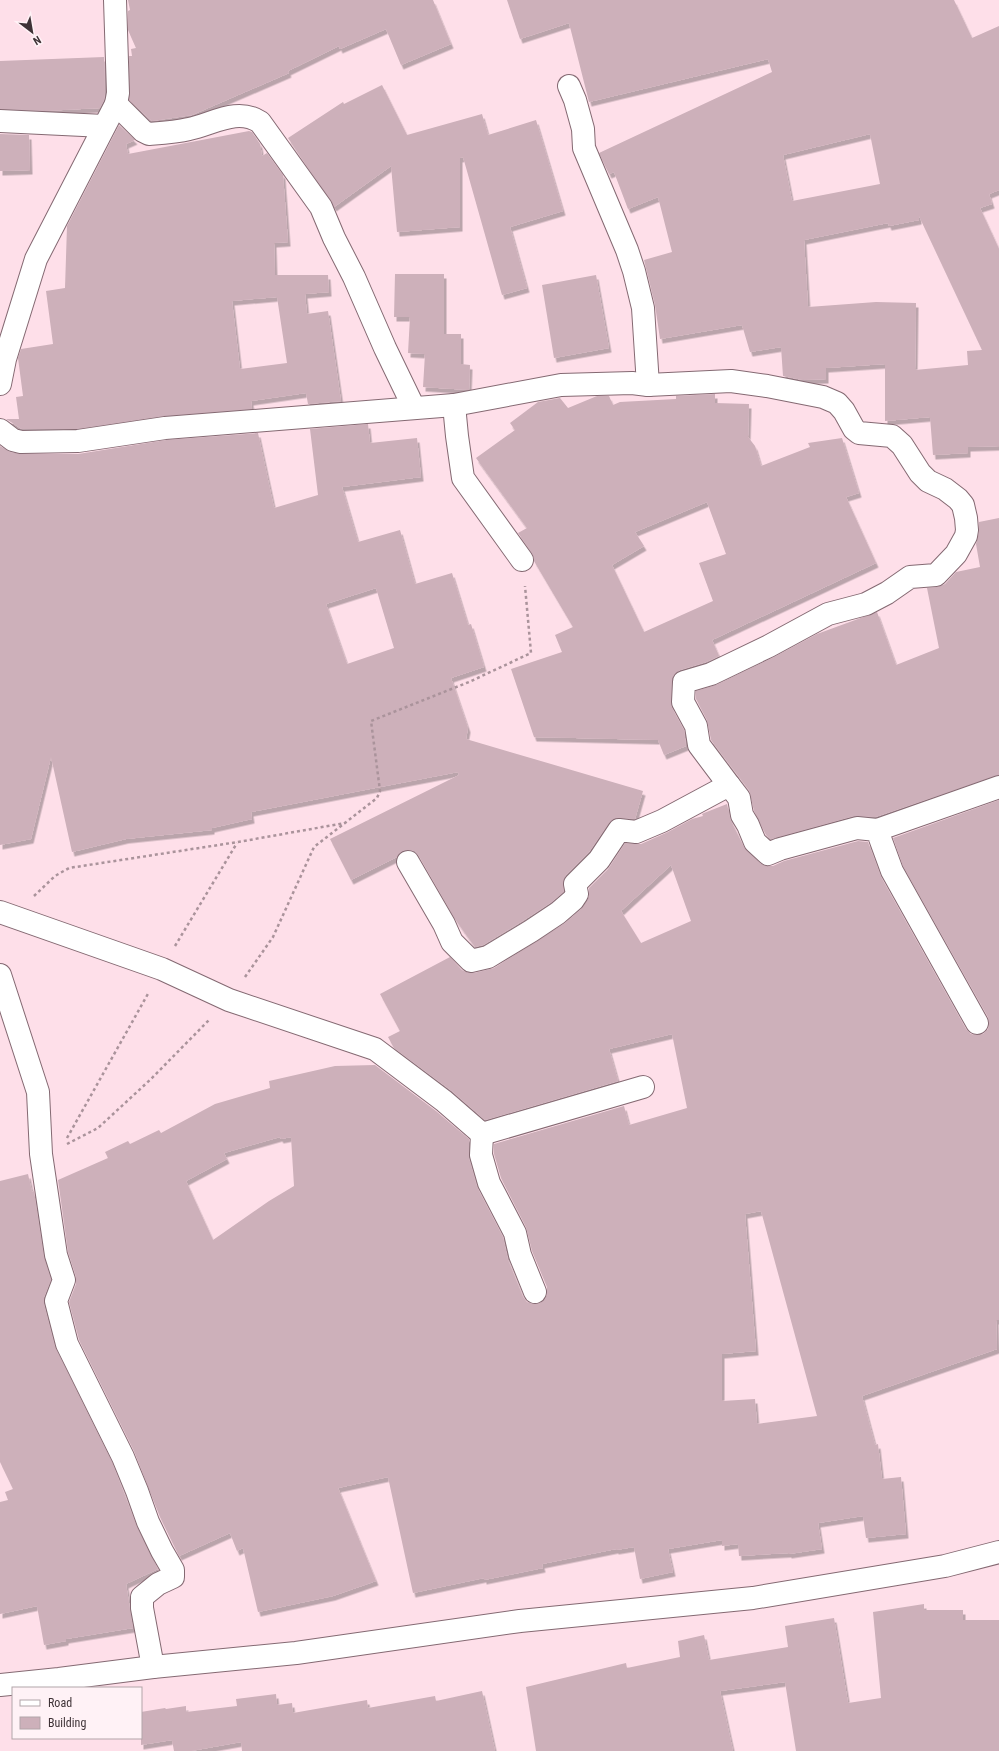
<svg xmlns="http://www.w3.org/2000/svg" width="999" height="1751" font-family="'Roboto Condensed',sans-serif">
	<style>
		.building { fill: #cdb0ba; fill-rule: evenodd; filter: url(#shadow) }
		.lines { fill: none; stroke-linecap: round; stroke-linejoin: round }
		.minor-casing { stroke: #846972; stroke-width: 24 }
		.tertiary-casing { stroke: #846972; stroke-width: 24 }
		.path { stroke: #aa939b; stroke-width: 2.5; stroke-dasharray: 3 3; stroke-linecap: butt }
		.minor { stroke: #fff; stroke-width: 22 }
		.tertiary { stroke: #fff; stroke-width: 22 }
	</style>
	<defs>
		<filter id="shadow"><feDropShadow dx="2.5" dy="4.5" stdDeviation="0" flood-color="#0004"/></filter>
	</defs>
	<rect width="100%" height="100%" fill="#fedfe9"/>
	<g class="building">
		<path d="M128 0H433L451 44 401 65 386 29 340 49 339 46 288 71 289 73 192 115 152 121 129 100V56H132L131 49 136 48 128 30V11L130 10Z"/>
		<path d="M507 0H954L972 38 999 26V190L989 194 992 204 980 208 999 249V446L968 447V453L933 455 930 417 885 421V364L826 368V379L803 380 783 376 781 347 750 352 742 325 660 339 655 305 644 260 672 252 658 197 628 209 614 172 609 174 599 153 772 72 768 59 589 102 569 23 520 39ZM870 134 880 184 792 201 783 155ZM919 216 982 350 967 351 968 365 915 370 916 303 876 302 808 307 804 240 888 223 889 226 919 220Z"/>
		<path d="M104 57 105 92 104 100 100 108 44 111 0 109V61Z"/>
		<path d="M382 85 407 135 482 114 488 135 536 120 563 211 510 227 527 288 502 295 463 157 460 158V227L397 232 391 166 334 207 288 138 343 102 344 104Z"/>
		<path d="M119 125 135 140 126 144 128 154 249 131 252 132 260 144 262 156 267 153 283 175 288 242 274 243 275 275H328L329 292 305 294 307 314 328 311 341 401 308 404 306 393 251 401 252 409 164 416 77 429H22L6 419H19L16 397 23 396 18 358 21 349 53 344 46 291 65 288 67 226ZM277 297 287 363 240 369 232 301Z"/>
		<path d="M0 134 29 135 30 170 0 171Z"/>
		<path d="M395 274H444V334H461V364L470 365 469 390 423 387 425 354 408 353 410 317H394Z"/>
		<path d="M596 275 609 348 554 358 542 285Z"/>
		<path d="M715 394V403L749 404 748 437 755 446 761 466 810 447 808 443 842 438 859 493 846 497 876 563 712 640 719 656 706 662 680 670 675 674 672 681 671 702 672 708 684 730 686 746 664 755 658 740 534 737 511 669 562 652 555 635 573 627 534 561 532 553 518 533 527 528 476 458 515 430 510 423 538 402 560 398 568 408 597 396H609L613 405 620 402 676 399V396ZM707 502 726 554 699 563 713 601 644 632 612 565 644 546 635 532Z"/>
		<path d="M368 424 370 443 417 438 421 477 342 487 358 542 400 530 415 584 452 573 468 625 471 624 484 667 451 678 468 728 466 739 643 791 635 819 620 818 613 819 609 823 589 852 566 875 563 881 564 892 550 903 524 920 483 945 475 947 455 919 419 856 415 851 408 850 402 851 397 857 351 880 330 839 459 775 458 772 251 812 252 819 212 828V830L126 839 72 852 51 757 31 839 0 845V446L10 452 21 454H78L166 440 258 433 274 508 318 495 310 429ZM376 588 394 648 347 664 326 604Z"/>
		<path d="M999 518V775L875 817 854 816 771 839 766 835 754 811 749 790 711 740 707 720 696 699V691L716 685 774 657 817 634 877 612 896 665 939 648 927 588 937 587 945 584 956 572 980 567 976 544 979 532V522Z"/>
		<path d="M999 800V1320H996L997 1349 862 1396 875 1445 878 1444 882 1479 901 1477 906 1534 866 1538 863 1516 818 1523 822 1549 789 1554V1553L739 1556 738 1544 722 1546V1540L668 1549 673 1572 640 1579 634 1547 616 1550V1549L542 1564 543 1568 484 1580V1578L413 1593 388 1477 338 1488 376 1581 333 1596 258 1612 243 1548 237 1551 230 1533 179 1556 160 1517 134 1451 79 1340 69 1302 76 1284V1277L68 1252 58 1180 108 1158 105 1152 128 1141 130 1144 159 1130 161 1133 215 1104 270 1088 269 1081 335 1066 375 1065 436 1111 469 1139V1158L477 1187 503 1237 508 1260 523 1297 527 1302 533 1304 540 1303 545 1299 547 1294V1287L532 1251 526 1227 501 1178 494 1154V1144L624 1106 629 1125 687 1108 672 1034 609 1049 618 1081 485 1120 452 1091 394 1048 388 1037 400 1031 380 994 450 957 462 970 468 973H474L494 968 565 923 581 909 589 897V888L608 869 625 843 641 844 668 832 692 819 703 816 702 814 704 813 727 804 731 821 744 847 760 863 765 866H773L784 861 858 841 868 842 881 877 966 1029 971 1034 976 1035 983 1034 988 1029 989 1023 988 1017 903 866 893 838ZM671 865 691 921 641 943 621 911ZM280 1137 281 1139 291 1137 294 1186 269 1201 213 1240 186 1181 227 1159 224 1153ZM761 1211 817 1416 757 1424 755 1399 722 1401V1354L756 1351 745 1214Z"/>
		<path d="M28 1174 32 1192 34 1191 44 1257 51 1280 44 1297V1304L55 1347 112 1462 137 1527 158 1569 126 1584 133 1628 66 1639V1641L44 1645 37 1606 0 1614V1502L8 1500 5 1492 13 1489 0 1462V1181Z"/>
		<path d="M924 1604V1610H963V1620H999V1751H796L785 1682 720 1691 733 1751H536L526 1687 626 1663 627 1668 680 1657 678 1641 704 1635 709 1660 788 1647 785 1626 834 1618 848 1703 881 1698 873 1612Z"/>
		<path d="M482 1691 495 1751H242L241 1742 191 1751H174L172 1740 141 1745V1712L165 1708 166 1709 186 1706V1712L237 1706 236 1699 276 1694 277 1705 292 1703 293 1713 367 1700 368 1708 435 1696 436 1701Z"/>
	</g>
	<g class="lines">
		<g class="minor-casing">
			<g id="minor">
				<path d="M569 86 575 100 583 129 584 148 627 250 634 271 643 308 648 385"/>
				<path d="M116 104 143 131 149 134C162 133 177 132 189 129 213 124 237 107 260 122L321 207 334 238 354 277 385 348 414 408"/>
				<path d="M0 121 104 126"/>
				<path d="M0 384 5 359 36 259 116 104 118 93 115 0"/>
				<path d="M454 405 457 436 463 478 522 560"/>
				<path d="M0 430 13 440 21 442 78 441 165 428 454 405 561 385 632 383 648 385 731 381 767 386 823 397 837 403 844 411 854 429 859 433 892 436 902 445 920 473 928 481 945 489 958 499 963 505 966 518 967 530 966 536 956 554 936 575 910 577 887 593 866 604 828 614 769 646 711 674 684 682 683 702 696 726 699 745 729 785"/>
				<path d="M877 830 999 787"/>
				<path d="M408 862 444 924 452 942 471 961 488 957 531 931 558 913 573 900 577 894 575 884 599 860 619 830 636 832 662 821 729 785 739 798 742 815 748 825 755 842 768 854 780 849 857 828 877 830 892 871 977 1023"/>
				<path d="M0 912 162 969 229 1000 375 1049 444 1101 482 1134 643 1087"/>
				<path d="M0 975 38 1092 41 1154 56 1255 64 1280 56 1301 67 1344 123 1457 137 1491 148 1522 162 1551 173 1570V1577L158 1584 142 1597V1608L153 1667"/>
				<path d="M482 1134 481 1155 489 1183 515 1233 520 1255 535 1292"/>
			</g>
		</g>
		<g class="tertiary-casing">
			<path id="tertiary" d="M0 1685 59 1679 153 1667 296 1653 520 1621 753 1598 945 1566 999 1552"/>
		</g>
		<g class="path">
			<path d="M34 896 55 876 69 868 238 842 345 823"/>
			<path d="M175 946 237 843"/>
			<path d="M245 977 273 937 314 847 377 798 380 791 379 783 371 721 469 682 531 653 525 586"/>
			<path d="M67 1138 149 992"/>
			<path d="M67 1144 98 1128 151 1079 210 1019"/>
		</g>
		<use href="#minor" class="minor"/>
		<use href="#tertiary" class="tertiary"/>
	</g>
	<rect x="12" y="1687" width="130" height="52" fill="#fff2f6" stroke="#b2a5a9"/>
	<rect x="20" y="1700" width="20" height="6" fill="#ffffff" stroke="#b2a5a9"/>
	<text x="48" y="1707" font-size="12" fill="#3e3236">Road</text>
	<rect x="20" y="1717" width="20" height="12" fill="#cdb0ba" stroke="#b2a5a9"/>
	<text x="48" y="1727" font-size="12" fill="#3e3236">Building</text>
	<g transform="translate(32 32) rotate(149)" stroke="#fff2f6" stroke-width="3" paint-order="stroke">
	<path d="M0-3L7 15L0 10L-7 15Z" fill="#3e3236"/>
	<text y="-6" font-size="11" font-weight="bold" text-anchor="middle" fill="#3e3236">N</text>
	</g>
</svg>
